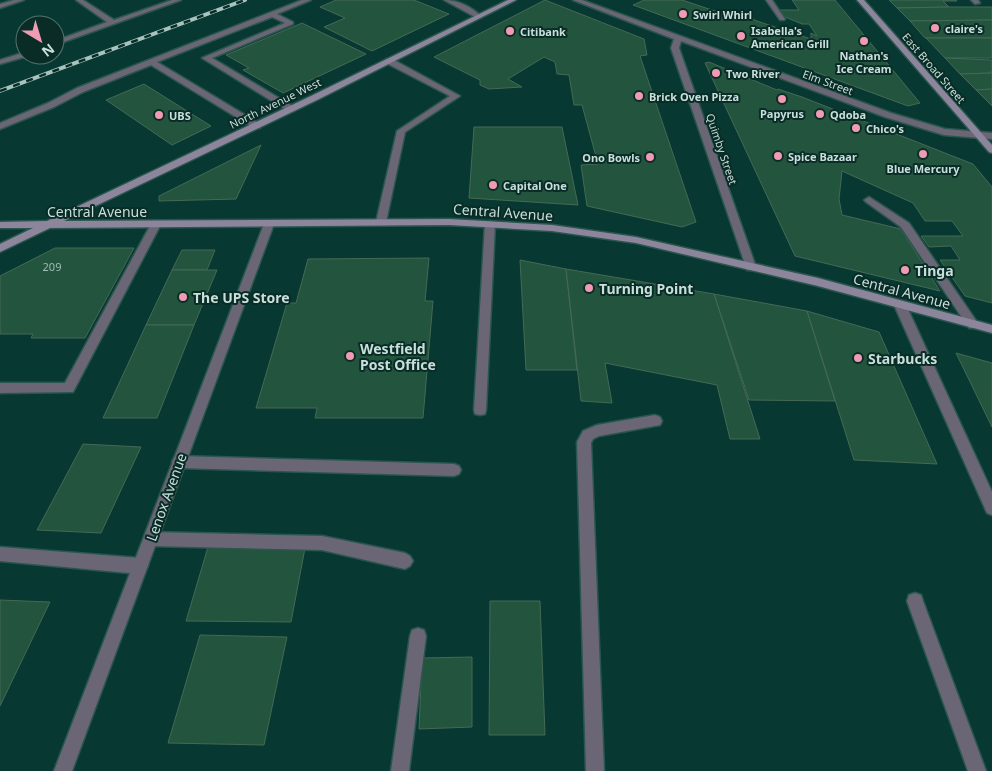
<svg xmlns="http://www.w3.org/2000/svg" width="992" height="771" font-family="'Noto Sans',sans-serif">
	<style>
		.building { fill: #23553e; stroke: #456956 }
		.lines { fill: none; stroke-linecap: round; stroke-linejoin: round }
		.lane-casing { stroke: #2a564f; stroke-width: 3 }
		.street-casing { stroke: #2a564f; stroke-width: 3 }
		.secondary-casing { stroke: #2a564f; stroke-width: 3 }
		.lane { fill: #6b6675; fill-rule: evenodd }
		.street { fill: #6b6675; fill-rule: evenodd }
		.secondary { fill: #8c859b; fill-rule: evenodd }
		.rail-casing { stroke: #a8c3be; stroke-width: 4 }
		.rail { stroke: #092c27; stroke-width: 2.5; stroke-dasharray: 7; stroke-linecap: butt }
		.poi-dot { fill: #f19ab3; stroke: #092c27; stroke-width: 2 }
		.labels { text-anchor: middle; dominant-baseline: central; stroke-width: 4; stroke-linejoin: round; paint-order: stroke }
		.far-poi-label { font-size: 11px; font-weight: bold; fill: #c8dfda; stroke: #092c27; text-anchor: start }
		.far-street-label { font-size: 11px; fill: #c8dfda; stroke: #092c27 }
		.number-label { font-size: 11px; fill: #9fbcb3 }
		.street-label { font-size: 14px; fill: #c8dfda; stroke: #092c27 }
		.poi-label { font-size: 14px; font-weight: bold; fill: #c8dfda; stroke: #092c27; text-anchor: start }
	</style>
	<rect width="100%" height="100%" fill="#073831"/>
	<g class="building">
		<path d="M336 0H414L449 14 372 51 324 27 345 18 320 7Z"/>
		<path d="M545 0 644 39 647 55 640 56 696 222 682 227 587 206 581 165 598 164 582 105H574L569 75 557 74 555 62 544 57 508 79 522 87 489 89 480 85V80L434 57Z"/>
		<path d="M644 0H682L724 14 731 10 752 17 754 20 811 39V33L817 36 809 24H802L785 17 780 10H799L792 0H835L920 103 908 106 633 5Z"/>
		<path d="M889 0H956L957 1H943L949 7 897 8Z"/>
		<path d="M949 7H992V20L910 21 897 8Z"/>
		<path d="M992 20V38H925L910 21Z"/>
		<path d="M302 23 366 54 283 93 243 70 249 68 226 55Z"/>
		<path d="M926 38H992V58H945Z"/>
		<path d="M945 58 992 60V71L990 72 992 73 960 74Z"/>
		<path d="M709 62 777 90 778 89 802 97 973 164 992 187V303L965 296 940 260H960L951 246 929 247 921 236H963L952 221H925L913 203 842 171 839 199 842 215 901 229 940 291 795 256 705 63Z"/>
		<path d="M992 73V89L976 90 960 74Z"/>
		<path d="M144 84 211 126 172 145 106 100Z"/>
		<path d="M992 89V106L976 90Z"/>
		<path d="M474 127H562L578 205 469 198Z"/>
		<path d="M261 145 236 199 159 201V196Z"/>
		<path d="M55 248H134L85 338H31L33 334H0V276Z"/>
		<path d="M182 250H215L207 270H172Z"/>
		<path d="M429 258 425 301H433L423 418H315L317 408H256L287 303H296L308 259Z"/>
		<path d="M520 260 566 269 577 370H526Z"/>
		<path d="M566 269 714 294 760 439H730L717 385 605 363 612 403 581 401Z"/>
		<path d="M172 270H217L194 325H146Z"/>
		<path d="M714 294 807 311 835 401 749 400Z"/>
		<path d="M807 311 879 332 937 464 854 460Z"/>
		<path d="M146 325H194L157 418H103Z"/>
		<path d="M956 353 992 363V427Z"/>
		<path d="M83 444 141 447 101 533 37 530Z"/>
		<path d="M208 547 305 548 291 622 186 621Z"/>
		<path d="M0 600 50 602 0 706Z"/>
		<path d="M490 601H540L545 735H489Z"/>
		<path d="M200 635 287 637 264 745 168 743Z"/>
		<path d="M472 657V727L419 729 422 658Z"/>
	</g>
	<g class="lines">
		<g class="lane-casing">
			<g id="lane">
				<path d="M14 0H24L0 8V4Z"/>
				<path d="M76 0H83L114 20 172 0H181L55 45V41L107 22Z"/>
				<path d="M302 0H311L277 14 293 22V24L212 58 294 107V111H288L202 58 285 23 272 17 157 62 260 124V128H254L151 65 83 92 54 107 0 129V123L48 103 77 88Z"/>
				<path d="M444 0C458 0 472 7 482 17L477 18Z"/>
				<path d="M766 0H772L785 19 784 20H780Z"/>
				<path d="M971 0H978L980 3 975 4Z"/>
				<path d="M25 52V55L28 56 0 64V60Z"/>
				<path d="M386 59H392L460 96 405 132 386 222 381 225 376 222 397 131 450 96 386 63Z"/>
				<path d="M869 197 909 223 977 322 979 325 977 328H969L901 227 866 202 864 200Z"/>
				<path d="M156 221 161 224 73 392 0 393V383H65L151 224Z"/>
				<path d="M490 221 495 224 486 410 485 414 480 415 475 414 474 410 485 224Z"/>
				<path d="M900 301 906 305 992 492V515L987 513 894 305Z"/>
				<path d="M655 415 660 417 662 421 660 425 599 436 593 439 591 443 604 771H586L577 442 583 431 597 425Z"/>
				<path d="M179 456 454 464 459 466 461 470 459 474 454 476 179 468 174 466 172 462 174 458Z"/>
				<path d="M151 532 322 536 405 553 410 556 413 561 410 566 405 569 322 550 151 546 146 544 144 539 146 534Z"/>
				<path d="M0 547 140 558 145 561 148 566 145 571 140 574 0 561Z"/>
				<path d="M915 593 921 595 923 601 986 771H968L907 601 909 595Z"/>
				<path d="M418 628 424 630 426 636 409 771H391L410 636 412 630Z"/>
			</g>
		</g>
		<g class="street-casing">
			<g id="street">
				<path d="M573 0H582L891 113 945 129 992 133V139L944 135 885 117 681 41 679 48 756 267 755 270H747L671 48 674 39Z"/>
				<path d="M269 221 274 224 72 771H54L264 224Z"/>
			</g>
		</g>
		<g class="secondary-casing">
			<g id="secondary">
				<path d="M508 0H516L317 100 64 221 449 219 552 225 636 237 818 278 992 325V333L818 286 636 243 552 231 449 225 50 228 0 252V244L33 228H0V222L47 221 311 96Z"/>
				<path d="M857 0H864L992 145V153L989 152Z"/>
			</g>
		</g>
		<use href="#lane" class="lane"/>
		<use href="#street" class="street"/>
		<use href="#secondary" class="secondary"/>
		<g class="rail-casing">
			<path id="rail" d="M0 91 245 0"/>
		</g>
		<use href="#rail" class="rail"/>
	</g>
	<g class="poi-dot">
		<circle cx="683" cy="14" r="5"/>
		<circle cx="935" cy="28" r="5"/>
		<circle cx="510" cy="31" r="5"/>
		<circle cx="741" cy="36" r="5"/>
		<circle cx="864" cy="41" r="5"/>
		<circle cx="716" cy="73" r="5"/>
		<circle cx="639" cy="96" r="5"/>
		<circle cx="782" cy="99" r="5"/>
		<circle cx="820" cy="114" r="5"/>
		<circle cx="159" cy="115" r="5"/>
		<circle cx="856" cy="128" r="5"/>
		<circle cx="923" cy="154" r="5"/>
		<circle cx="778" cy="156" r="5"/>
		<circle cx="650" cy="157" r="5"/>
		<circle cx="493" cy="185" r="5"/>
		<circle cx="905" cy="270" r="5"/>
		<circle cx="589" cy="288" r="5"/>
		<circle cx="183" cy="297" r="5"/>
		<circle cx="350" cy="356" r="5"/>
		<circle cx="858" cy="358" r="5"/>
	</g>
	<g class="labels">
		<g class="far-poi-label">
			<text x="693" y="14">Swirl Whirl</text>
			<text x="945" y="28">claire's</text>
			<text x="751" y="30">Isabella's<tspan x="751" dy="13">American Grill</tspan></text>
			<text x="520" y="31">Citibank</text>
			<text x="864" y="55" text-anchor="middle">Nathan's<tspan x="864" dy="13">Ice Cream</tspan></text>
			<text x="726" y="73">Two River</text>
			<text x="649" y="96">Brick Oven Pizza</text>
			<text x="782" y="113" text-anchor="middle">Papyrus</text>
			<text x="830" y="114">Qdoba</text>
			<text x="169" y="115">UBS</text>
			<text x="866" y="128">Chico's</text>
			<text x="788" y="156">Spice Bazaar</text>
			<text x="640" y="157" text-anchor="end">Ono Bowls</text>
			<text x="923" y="168" text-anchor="middle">Blue Mercury</text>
			<text x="503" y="185">Capital One</text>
		</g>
		<g class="far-street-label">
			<text transform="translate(934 68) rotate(49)">East Broad Street</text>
			<text transform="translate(828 82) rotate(20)">Elm Street</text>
			<text transform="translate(275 103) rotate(-26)">North Avenue West</text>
			<text transform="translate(722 149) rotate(71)">Quimby Street</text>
		</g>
		<g class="number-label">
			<text x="52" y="266">209</text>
		</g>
		<g class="street-label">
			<text x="97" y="211">Central Avenue</text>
			<text transform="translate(503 212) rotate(4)">Central Avenue</text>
			<text transform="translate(902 291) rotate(15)">Central Avenue</text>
			<text transform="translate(166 497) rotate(-70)">Lenox Avenue</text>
		</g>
		<g class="poi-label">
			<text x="915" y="270">Tinga</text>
			<text x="599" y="288">Turning Point</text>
			<text x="193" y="297">The UPS Store</text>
			<text x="360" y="348">Westfield<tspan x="360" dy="16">Post Office</tspan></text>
			<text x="868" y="358">Starbucks</text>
		</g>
	</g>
	<g transform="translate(40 40) rotate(142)"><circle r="24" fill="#092c27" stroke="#55746f"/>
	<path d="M0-4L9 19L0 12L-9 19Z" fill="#f19ab3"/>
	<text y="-8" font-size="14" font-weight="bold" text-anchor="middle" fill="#c8dfda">N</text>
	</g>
</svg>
